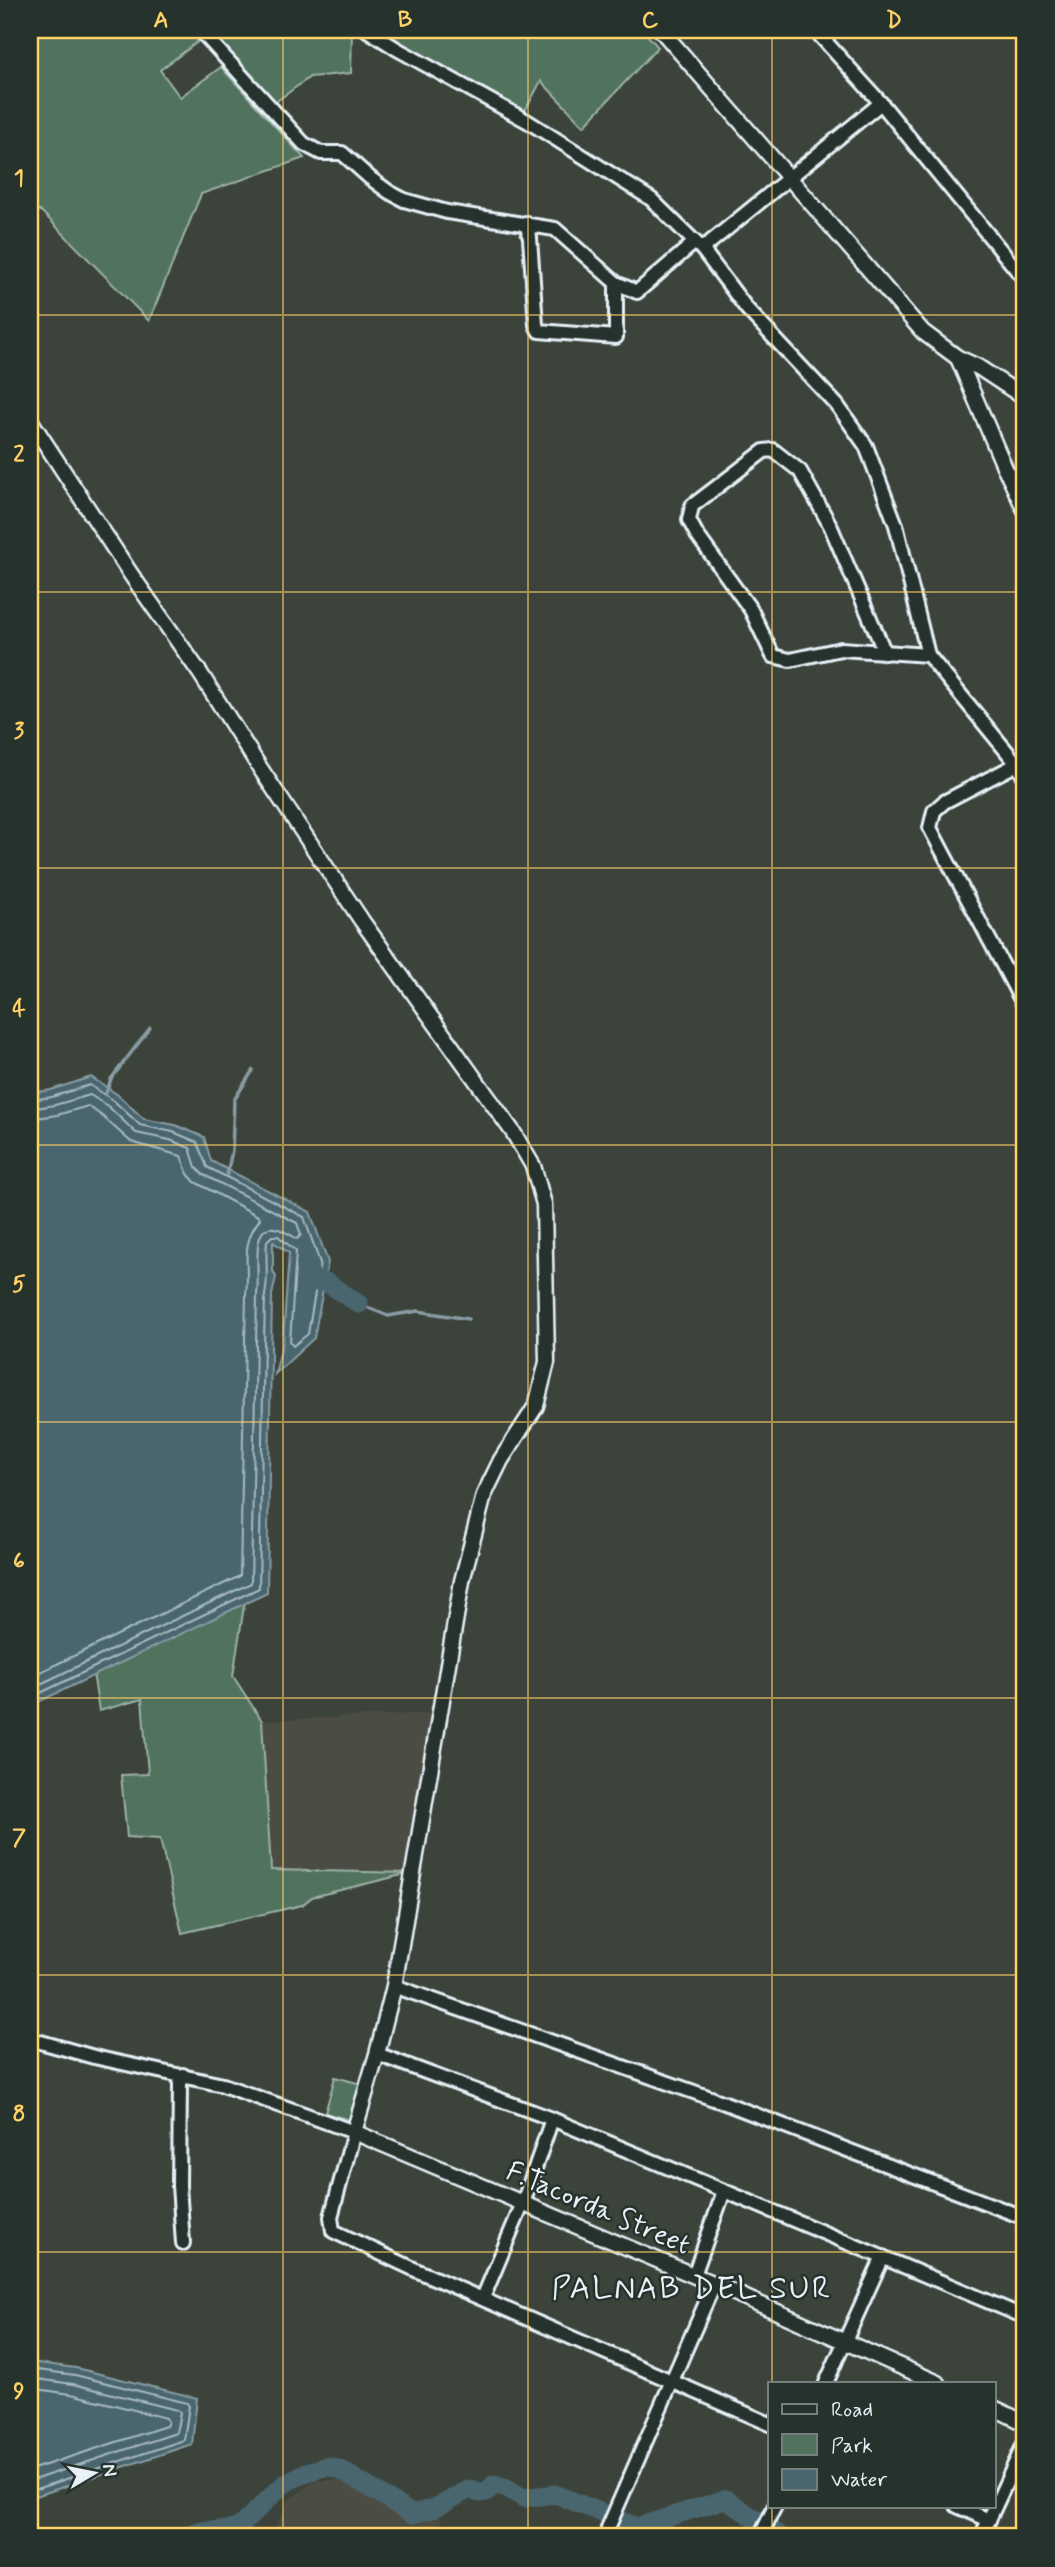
<svg xmlns="http://www.w3.org/2000/svg" width="1055" height="2567" font-family="Mynerve,sans-serif">
	<style>
		.built { fill: #4c4e44 }
		.green { fill: #51725c; stroke: #9cb2aa; stroke-width: 2 }
		.water { fill: #49656e; stroke: #899da5; stroke-width: 2 }
		.lines { fill: none; stroke-linecap: round; stroke-linejoin: round }
		.shore { stroke: #a8b9c1; stroke-width: 2 }
		.stream { stroke: #899da5; stroke-width: 3.5 }
		.river { stroke: #49656e; stroke-width: 19 }
		.minor-casing { stroke: #e8f1f8; stroke-width: 18 }
		.tertiary-casing { stroke: #e8f1f8; stroke-width: 19 }
		.minor { stroke: #26332d; stroke-width: 12 }
		.tertiary { stroke: #26332d; stroke-width: 14 }
		.grid { fill: none; stroke: #ffd166; stroke-width: 2; stroke-opacity: 0.55 }
		.labels { text-anchor: middle; dominant-baseline: central; stroke-width: 5; stroke-linejoin: round; paint-order: stroke }
		.street-label { font-size: 28px; fill: #e8f1f8; stroke: #26332d }
		.quarter-label { font-size: 32px; letter-spacing: 2px; fill: #e8f1f8; stroke: #26332d }
		.neatline { fill: none; stroke: #ffd166; stroke-width: 2.5 }
		.grid-label { font-size: 23px; text-anchor: middle; font-weight: bold; fill: #ffd166 }
	</style>
	<rect width="100%" height="100%" fill="#3c433a"/>
	<filter id="ink" filterUnits="userSpaceOnUse"><feTurbulence type="fractalNoise" baseFrequency=".0143" numOctaves="2"/><feDisplacementMap in="SourceGraphic" scale="14" xChannelSelector="R" yChannelSelector="G"/><feConvolveMatrix kernelMatrix="1 2 1 2 8 2 1 2 1" color-interpolation-filters="sRGB"/></filter>
	<g filter="url(#ink)">
		<g class="built">
			<path d="M436 1713 410 1873 271 1870 262 1721Z"/>
			<path d="M339 2480 372 2491 412 2514 441 2517 442 2537H271L289 2500 315 2481Z"/>
		</g>
		<g class="green">
			<path d="M30 30H191L200 40 160 70 180 97 221 67 304 158 201 194 149 321 42 212 30 206Z"/>
			<path d="M210 30H352L351 73 310 77 274 103Z"/>
			<path d="M371 30H643L658 47 584 126 541 81 521 118Z"/>
			<path d="M245 1600 233 1676 262 1721 271 1870 410 1873 312 1897 302 1905 182 1933 160 1839 127 1837 121 1775 148 1774 142 1699 99 1711 93 1673Z"/>
			<path d="M335 2077 361 2084 350 2120 325 2113Z"/>
		</g>
		<g class="water">
			<path d="M91 1077 118 1095 144 1119 175 1125 204 1137 211 1161 310 1212 328 1262 314 1338 275 1374 283 1341 289 1253 273 1242V1271L276 1277 272 1295 267 1593 30 1706V1093L51 1090Z"/>
			<path d="M30 2362 76 2368 197 2398 192 2444 30 2498Z"/>
		</g>
		<g class="lines">
			<g class="shore">
				<path d="M30 1100 52 1097 90 1085 114 1101 140 1125 173 1132 197 1142 207 1167 304 1217 320 1263 308 1334 293 1346 290 1342 296 1251 278 1236H272L267 1241C265 1260 269 1277 265 1295L259 1588 30 1698"/>
				<path d="M30 1109 55 1105 90 1095 109 1107 136 1133 170 1140 190 1148 196 1167 202 1174 297 1223 301 1235 297 1239C244 1202 261 1266 257 1295L251 1583 30 1689"/>
				<path d="M30 1119 57 1115 88 1106 102 1116 131 1142 181 1156 188 1174 195 1182 258 1216 260 1219C239 1245 250 1265 246 1294L240 1576 30 1677"/>
				<path d="M30 2369 75 2375 187 2403 189 2406 184 2440 30 2491"/>
				<path d="M30 2378 73 2384 177 2410 180 2413 176 2433 30 2481"/>
				<path d="M30 2388 71 2394 166 2418 168 2422 166 2426 30 2470"/>
			</g>
			<g class="stream">
				<path d="M106 1093 111 1079 150 1028"/>
				<path d="M227 1174 232 1151 234 1100 253 1070"/>
				<path d="M359 1304 388 1316 418 1311 468 1319"/>
			</g>
			<g class="river">
				<path d="M308 1269 314 1282H326L359 1304"/>
				<path d="M183 2537 198 2531 229 2530 239 2527 285 2483 307 2472 328 2466 341 2470 412 2514 435 2508 470 2489 479 2493 487 2492 494 2484 507 2488 523 2498 555 2494 637 2527 726 2499 781 2537"/>
			</g>
			<g class="minor-casing">
				<g id="minor">
					<path d="M200 30 304 144 321 153H342L370 178 389 192 404 200 447 212 555 229 616 283 637 292 695 242"/>
					<path d="M367 30 397 49 527 121 651 199 702 249 747 309 837 405 866 446 896 525 928 655 1017 764 1025 778"/>
					<path d="M815 30 881 103 1025 280"/>
					<path d="M526 223 530 238 536 325 539 331 616 337V283"/>
					<path d="M702 249 881 103"/>
					<path d="M885 653 830 525 800 471 773 450 764 451 692 506 689 520 697 535 751 610 773 656 790 660 841 649 928 655"/>
					<path d="M1025 760 944 802 934 811 930 828 1025 1007"/>
					<path d="M394 1986 725 2103 1025 2218"/>
					<path d="M30 2039 94 2057 223 2085 354 2132 331 2217 333 2231 418 2271 770 2424"/>
					<path d="M377 2054 552 2119 1025 2317"/>
					<path d="M183 2075 180 2084 179 2185 183 2243"/>
					<path d="M694 2275 724 2191"/>
					<path d="M483 2298 523 2203 552 2119"/>
					<path d="M826 2383 883 2257"/>
					<path d="M957 2506 989 2520"/>
					<path d="M608 2528 714 2284"/>
					<path d="M760 2537 775 2506"/>
					<path d="M981 2537 1025 2442"/>
				</g>
			</g>
			<g class="tertiary-casing">
				<g id="tertiary">
					<path d="M661 30 923 332 958 358 978 367 1025 398"/>
					<path d="M958 358 1004 466 1025 510"/>
					<path d="M30 420 132 576 200 673 260 768 362 921 513 1132 533 1166 544 1204 547 1362 536 1406 501 1460 484 1495 462 1581 394 1986 377 2054 354 2132 714 2284 938 2383"/>
					<path d="M994 2408 1025 2423"/>
				</g>
			</g>
			<use href="#minor" class="minor"/>
			<use href="#tertiary" class="tertiary"/>
		</g>
	</g>
	<path class="grid" d="M283 30V2537M528 30V2537M772 30V2383M30 315H1025M30 592H1025M30 868H1025M30 1145H1025M30 1422H1025M30 1698H1025M30 1975H1025M30 2252H1025M772 2506V2537"/>
	<g class="labels">
		<g class="street-label">
			<text transform="translate(598 2209) rotate(23)">F.Tacorda Street</text>
		</g>
		<g class="quarter-label">
			<text x="692" y="2289">PALNAB DEL SUR</text>
		</g>
	</g>
	<rect width="1055" height="2567" fill="none" stroke="#26332d" stroke-width="77"/>
	<rect x="768" y="2382" width="228" height="126" fill="#26332d" stroke="#747f7e" stroke-width="2"/>
	<rect x="782" y="2404" width="35" height="10" fill="#26332d" stroke="#747f7e" stroke-width="2"/>
	<text x="831" y="2416" font-size="21" fill="#e8f1f8">Road</text>
	<rect x="782" y="2434" width="35" height="21" fill="#51725c" stroke="#747f7e" stroke-width="2"/>
	<text x="831" y="2452" font-size="21" fill="#e8f1f8">Park</text>
	<rect x="782" y="2469" width="35" height="21" fill="#49656e" stroke="#747f7e" stroke-width="2"/>
	<text x="831" y="2486" font-size="21" fill="#e8f1f8">Water</text>
	<g transform="translate(94 2473) rotate(80)" stroke="#26332d" stroke-width="5" paint-order="stroke">
	<path d="M0-5L12 26L0 18L-12 26Z" fill="#e8f1f8"/>
	<text y="-10" font-size="19" font-weight="bold" text-anchor="middle" fill="#e8f1f8">N</text>
	</g>
	<rect x="38" y="38" width="978" height="2490" class="neatline"/>
	<g class="grid-label">
		<text x="161" y="27">A</text>
		<text x="405" y="27">B</text>
		<text x="650" y="27">C</text>
		<text x="894" y="27">D</text>
		<text x="19" y="185">1</text>
		<text x="19" y="461">2</text>
		<text x="19" y="738">3</text>
		<text x="19" y="1015">4</text>
		<text x="19" y="1291">5</text>
		<text x="19" y="1568">6</text>
		<text x="19" y="1845">7</text>
		<text x="19" y="2121">8</text>
		<text x="19" y="2398">9</text>
	</g>
</svg>
